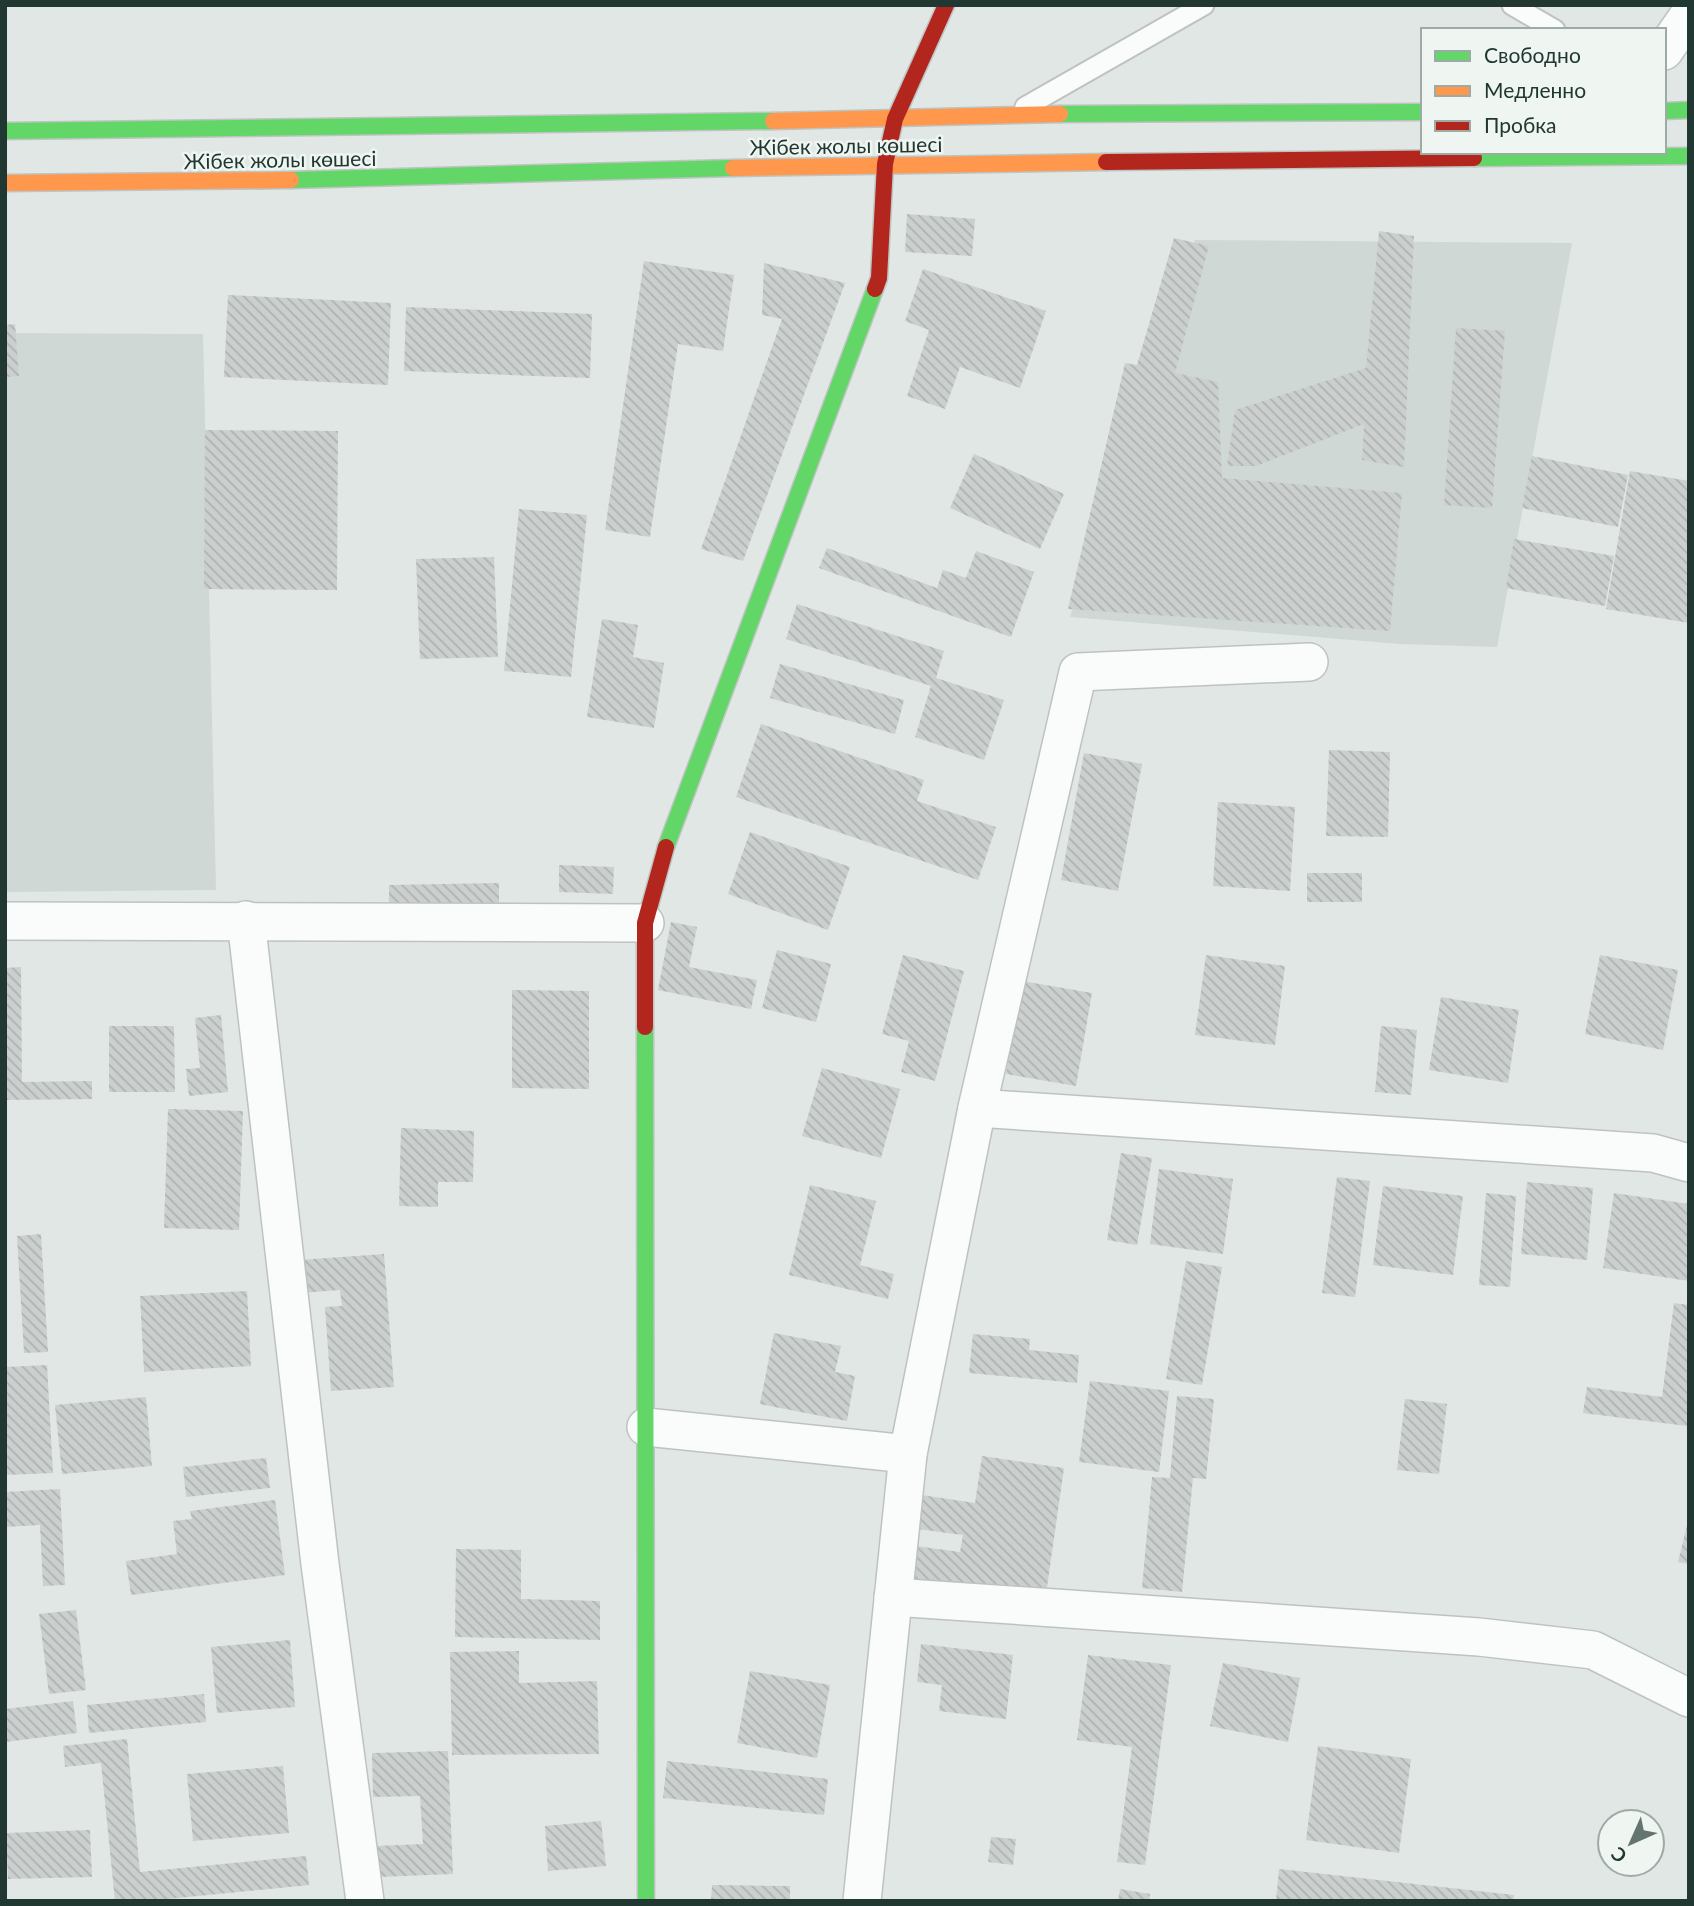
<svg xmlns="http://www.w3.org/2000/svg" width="1694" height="1906" font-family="Lato,sans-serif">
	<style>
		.built { fill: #cfd8d4 }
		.building { fill: url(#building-back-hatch) }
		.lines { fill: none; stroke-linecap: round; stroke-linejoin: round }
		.lane-casing { stroke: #bec3c1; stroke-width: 23 }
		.street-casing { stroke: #bec3c1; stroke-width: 40 }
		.fast-casing { stroke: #bec4c1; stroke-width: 19 }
		.slow-casing { stroke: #bec4c1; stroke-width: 19 }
		.jam-casing { stroke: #bec4c1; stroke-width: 19 }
		.lane { stroke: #fafbfb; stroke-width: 19 }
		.street { stroke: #fafbfb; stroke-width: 37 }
		.fast { stroke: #63d668; stroke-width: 16 }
		.slow { stroke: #ff974d; stroke-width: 16 }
		.jam { stroke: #b3261e; stroke-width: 16 }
		.labels { text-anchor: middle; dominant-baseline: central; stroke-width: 5; stroke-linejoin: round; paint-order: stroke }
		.street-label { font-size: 21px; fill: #213731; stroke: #eff6f2 }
	</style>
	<defs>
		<pattern id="building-back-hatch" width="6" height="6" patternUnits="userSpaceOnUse" patternTransform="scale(1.75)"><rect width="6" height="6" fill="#cbd0ce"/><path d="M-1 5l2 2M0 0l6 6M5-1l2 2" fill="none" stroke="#aeb3b1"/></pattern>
	</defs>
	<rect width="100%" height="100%" fill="#e1e7e4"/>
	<g class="built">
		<path d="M1195 240 1572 243 1497 647 1400 644 1070 617Z"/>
		<path d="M5 333 203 334 216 890 5 892Z"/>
	</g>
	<g class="building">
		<path d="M907 214 975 219 972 256 905 252Z"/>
		<path d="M1379 231 1414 236 1404 467 1362 460 1364 424 1256 466H1227L1235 410 1366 368Z"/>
		<path d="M1174 238 1209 246 1175 373 1218 382 1222 478 1402 493 1390 631 1068 609 1125 363 1137 365Z"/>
		<path d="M644 261 734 275 723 351 678 344 650 537 605 530Z"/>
		<path d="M764 263 845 283 743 561 701 549 782 319 762 315Z"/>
		<path d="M923 269 1046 311 1020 388 960 367 945 409 907 396 929 330 905 321Z"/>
		<path d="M228 295 391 303 388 385 224 377Z"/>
		<path d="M406 307 592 314 590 378 404 371Z"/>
		<path d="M15 324 19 376 5 377V325Z"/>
		<path d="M1456 328 1505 331 1492 508 1444 505Z"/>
		<path d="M205 430 338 431 337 590 204 589Z"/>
		<path d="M974 454 1064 494 1040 549 950 508Z"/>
		<path d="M1532 456 1628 475 1618 527 1522 508Z"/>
		<path d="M1630 471 1689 481V623L1606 609Z"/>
		<path d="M519 509 587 515 571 677 504 671Z"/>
		<path d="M1514 539 1614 556 1605 606 1506 588Z"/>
		<path d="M827 548 937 588 943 570 966 578 976 551 1034 572 1011 637 819 568Z"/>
		<path d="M494 557 498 657 420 659 416 559Z"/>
		<path d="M797 604 944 651 936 678 1004 700 984 760 915 737 931 686 786 639Z"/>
		<path d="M602 619 638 625 633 657 664 663 654 728 587 717Z"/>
		<path d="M780 664 904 700 895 734 770 698Z"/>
		<path d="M761 724 924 780 917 801 996 827 978 880 736 797Z"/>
		<path d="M1329 750 1390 752 1388 837 1326 836Z"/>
		<path d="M1084 753 1142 764 1118 891 1061 880Z"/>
		<path d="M1218 802 1295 807 1290 891 1213 886Z"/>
		<path d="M750 832 850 867 828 930 728 894Z"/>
		<path d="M559 865 614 867 613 894 559 892Z"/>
		<rect x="1307" y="873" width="55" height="29"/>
		<path d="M499 883V908L389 909V885Z"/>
		<path d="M671 922 697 927 689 967 757 980 751 1009 658 990Z"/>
		<path d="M777 950 831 964 816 1022 762 1008Z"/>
		<path d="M903 955 964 971 935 1081 901 1072 909 1041 882 1034Z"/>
		<path d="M1206 955 1285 966 1275 1045 1195 1035Z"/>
		<path d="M1600 955 1678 970 1663 1050 1585 1034Z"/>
		<path d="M21 967 22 1082 92 1081V1099L5 1100V968Z"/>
		<path d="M1022 981 1092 993 1076 1086 1006 1074Z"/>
		<path d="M512 990 589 991V1089L512 1088Z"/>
		<path d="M1441 997 1519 1010 1508 1083 1429 1070Z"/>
		<path d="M221 1015 228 1092 189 1096 186 1069 200 1068 195 1018Z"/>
		<path d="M109 1026H174L175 1092H109Z"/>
		<path d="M1381 1026 1417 1030 1411 1095 1375 1092Z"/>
		<path d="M822 1068 900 1089 881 1158 802 1136Z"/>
		<path d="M168 1109 243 1111 239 1230 164 1228Z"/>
		<path d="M401 1128 474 1131 473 1182H438V1207L399 1206Z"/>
		<path d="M1121 1153 1152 1158 1137 1245 1107 1240Z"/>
		<path d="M1159 1169 1233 1179 1223 1254 1150 1244Z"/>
		<path d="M1337 1177 1370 1181 1355 1297 1322 1293Z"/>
		<path d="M1527 1182 1593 1188 1587 1260 1521 1254Z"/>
		<path d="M810 1185 876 1201 860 1265 894 1274 888 1299 789 1275Z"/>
		<path d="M1383 1186 1463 1196 1453 1275 1373 1265Z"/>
		<path d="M1486 1193 1516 1196 1510 1287 1479 1285Z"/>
		<path d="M1614 1193 1689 1204V1281L1603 1268Z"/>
		<path d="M41 1234 48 1352 24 1353 17 1236Z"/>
		<path d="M384 1254 394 1387 331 1391 325 1307 342 1306 340 1290 301 1293 299 1260Z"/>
		<path d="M1186 1261 1222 1267 1202 1385 1166 1379Z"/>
		<path d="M247 1291 251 1366 144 1372 140 1296Z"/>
		<path d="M1674 1303 1689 1305 1687 1426 1583 1413 1587 1387 1662 1397Z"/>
		<path d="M774 1333 841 1346 835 1372 855 1376 847 1421 760 1404Z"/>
		<path d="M973 1334 1030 1339 1029 1350 1079 1355 1077 1383 969 1373Z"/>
		<path d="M47 1365 53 1473 5 1475V1367Z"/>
		<path d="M1090 1381 1169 1391 1159 1472 1079 1462Z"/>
		<path d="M1177 1396 1214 1399 1206 1479 1193 1478 1182 1592 1142 1588 1152 1477 1170 1478Z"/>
		<path d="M146 1397 152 1466 62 1474 55 1405Z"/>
		<path d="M1405 1399 1447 1404 1439 1474 1397 1470Z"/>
		<path d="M982 1456 1064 1468 1045 1601 911 1582 916 1546 960 1552 963 1535 910 1528 915 1494 975 1503Z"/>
		<path d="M266 1458 270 1488 186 1497 183 1467Z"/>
		<path d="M60 1489 65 1585 43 1586 40 1525 5 1527V1492Z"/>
		<path d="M275 1500 285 1575 131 1595 126 1561 177 1554 173 1521 192 1519 190 1511Z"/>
		<path d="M1689 1517V1564L1678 1562Z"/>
		<path d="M456 1549 521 1550V1599L600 1601V1640L455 1637Z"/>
		<path d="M76 1610 86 1690 49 1694 39 1614Z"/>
		<path d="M290 1640 295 1707 217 1713 211 1647Z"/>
		<path d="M921 1644 1013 1655 1006 1719 939 1711 942 1685 917 1682Z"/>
		<path d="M519 1651V1683L597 1681 599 1754 452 1755 450 1652Z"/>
		<path d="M1088 1655 1171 1665 1145 1865 1117 1862 1132 1747 1077 1740Z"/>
		<path d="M1223 1663 1300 1678 1288 1742 1210 1726Z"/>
		<path d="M750 1671 830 1685 817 1758 737 1743Z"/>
		<path d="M204 1694 206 1722 89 1733 87 1705Z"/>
		<path d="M73 1701 77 1733 5 1742V1709Z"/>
		<path d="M127 1739 140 1872 306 1856 309 1885 148 1901H115L101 1763 65 1767 63 1746Z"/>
		<path d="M1318 1746 1411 1759 1399 1853 1306 1840Z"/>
		<path d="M448 1751 453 1874 378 1877 377 1846 423 1844 420 1796 373 1797 372 1753Z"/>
		<path d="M667 1761 828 1779 824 1815 663 1798Z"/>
		<path d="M283 1766 289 1833 193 1841 187 1774Z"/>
		<path d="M601 1821 606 1866 548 1871 545 1826Z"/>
		<path d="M90 1830 92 1877 8 1879 6 1833Z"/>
		<path d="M991 1837 1016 1839 1013 1865 988 1862Z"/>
		<path d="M1279 1869 1514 1895 1513 1901H1276Z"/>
		<path d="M712 1885 790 1886V1901H711Z"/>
		<path d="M1120 1889 1150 1894 1149 1901H1118Z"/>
	</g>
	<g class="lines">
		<g class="lane-casing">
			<g id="lane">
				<path d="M1512 5 1555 30"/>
				<path d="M1025 107 1204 5"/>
			</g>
		</g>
		<g class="street-casing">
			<g id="street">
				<path d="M1664 51 1689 15"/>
				<path d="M246 920 320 1564 365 1901"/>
				<path d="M5 921 645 923"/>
				<path d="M977 1108 1653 1153 1689 1163"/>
				<path d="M646 1427 908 1454"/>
				<path d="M893 1597 1479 1637 1593 1650 1689 1698"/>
				<path d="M862 1901 908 1454 977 1108 1078 672 1309 662"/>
			</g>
		</g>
		<g class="fast-casing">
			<g id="fast">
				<path d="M1664 111 1689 110"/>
				<path d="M1060 114 1423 112"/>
				<path d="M5 131 773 121"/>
				<path d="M1474 158 1689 156"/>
				<path d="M291 180 733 168"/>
				<path d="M666 847 875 289"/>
				<path d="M645 1027 646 1901"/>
			</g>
		</g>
		<g class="slow-casing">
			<g id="slow">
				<path d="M773 121 1060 114"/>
				<path d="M733 168 1106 162"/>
				<path d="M5 183 291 180"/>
			</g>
		</g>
		<g class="jam-casing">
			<g id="jam">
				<path d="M1106 162 1474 158"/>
				<path d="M875 289 879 278 885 164 895 119 946 5"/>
				<path d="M645 1027V923L666 847"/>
			</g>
		</g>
		<use href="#lane" class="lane"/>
		<use href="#street" class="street"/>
		<use href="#fast" class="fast"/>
		<use href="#slow" class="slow"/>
		<use href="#jam" class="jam"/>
	</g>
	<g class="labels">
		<g class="street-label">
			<text transform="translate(846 145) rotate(-1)">Жібек жолы көшесі</text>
			<text transform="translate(280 159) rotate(-1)">Жібек жолы көшесі</text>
		</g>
	</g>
	<rect width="1694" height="1906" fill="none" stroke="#213731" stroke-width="14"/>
	<rect x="1421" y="28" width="245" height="126" fill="#eff6f2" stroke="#9daaa5" stroke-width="2"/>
	<rect x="1435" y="51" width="35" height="10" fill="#63d668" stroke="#9daaa5" stroke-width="2"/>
	<text x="1484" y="63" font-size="21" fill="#213731">Свободно</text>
	<rect x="1435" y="86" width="35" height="10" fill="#ff974d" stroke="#9daaa5" stroke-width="2"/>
	<text x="1484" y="98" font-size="21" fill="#213731">Медленно</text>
	<rect x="1435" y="121" width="35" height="10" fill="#b3261e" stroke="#9daaa5" stroke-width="2"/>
	<text x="1484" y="133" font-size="21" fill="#213731">Пробка</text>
	<g transform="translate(1631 1843) rotate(225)"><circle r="33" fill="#eff6f2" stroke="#9daaa5" stroke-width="2"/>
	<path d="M0-5L12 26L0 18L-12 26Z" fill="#647570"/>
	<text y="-10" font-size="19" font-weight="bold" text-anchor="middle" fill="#213731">С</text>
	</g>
</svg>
